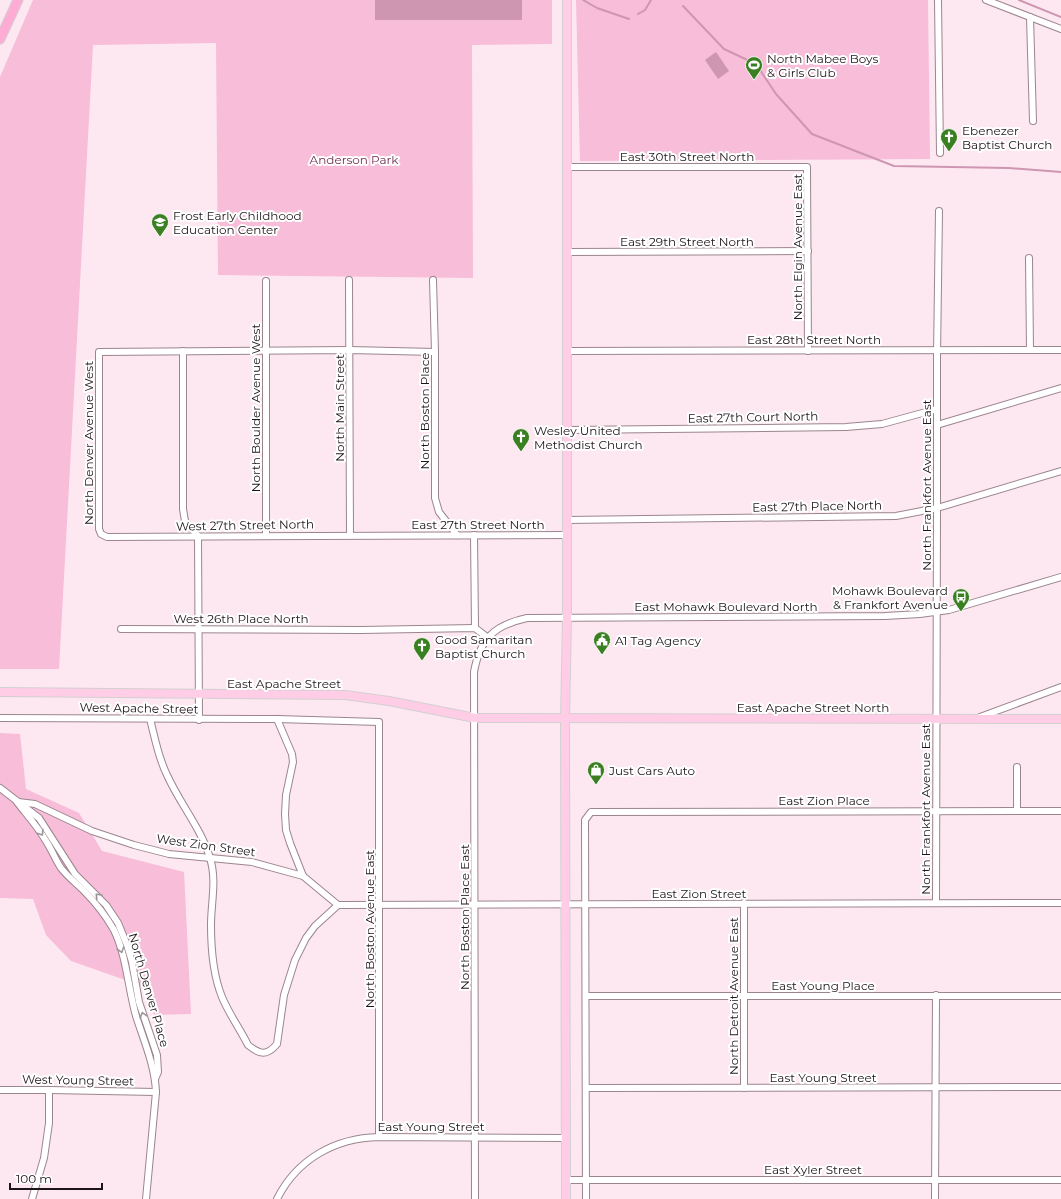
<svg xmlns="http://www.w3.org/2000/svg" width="1061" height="1199" font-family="Montserrat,sans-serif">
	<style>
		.green { fill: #f7bdd9 }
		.water { fill: #ce96b1 }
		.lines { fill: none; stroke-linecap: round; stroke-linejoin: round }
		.stream { stroke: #ce96b1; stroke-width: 2 }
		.minor-casing { stroke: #9b858f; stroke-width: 8 }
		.major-casing { stroke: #d2d0d1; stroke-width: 10 }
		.highway-casing { stroke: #d2d0d1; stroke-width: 11 }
		.minor { stroke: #fff; stroke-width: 6 }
		.major { stroke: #ffcde6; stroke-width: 8 }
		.highway { stroke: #ffacd5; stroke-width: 9 }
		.oneway { stroke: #9a9698 }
		.labels { text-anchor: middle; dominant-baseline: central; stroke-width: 4; stroke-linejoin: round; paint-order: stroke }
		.poi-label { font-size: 12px; fill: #1e1519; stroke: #fff; text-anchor: start }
		.street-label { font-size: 12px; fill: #1e1519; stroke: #fff }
		.park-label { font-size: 12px; fill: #722e53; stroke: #fff }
	</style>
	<rect width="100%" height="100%" fill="#fde8f1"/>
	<g class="green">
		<path d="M33 0H552V44L472 45 473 278 218 275 216 43 93 45 59 669H0V77Z"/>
		<path d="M576 0H928L930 159 580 161Z"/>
		<path d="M0 733 20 734 26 789 79 813 102 851 184 872 191 1014 154 1015 148 988 71 961 46 935 33 899 0 898Z"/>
	</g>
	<g class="water">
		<rect x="375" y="0" width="147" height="20"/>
		<path d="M716 52 729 71 718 79 705 60Z"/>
	</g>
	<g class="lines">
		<g class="stream">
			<path d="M583 0 597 8 629 19"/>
			<path d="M1019 0 1061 17"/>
			<path d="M683 6 724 49 756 64 776 94 812 134 894 166 1009 168 1061 172"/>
			<path d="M638 14 645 10 651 0"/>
		</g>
		<g class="minor-casing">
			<g id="minor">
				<path d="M938 0 940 153"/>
				<path d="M986 0 1061 29"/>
				<path d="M1030 17 1033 121"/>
				<path d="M567 167H807L808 351"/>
				<path d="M567 252 808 251"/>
				<path d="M1029 258 1030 350"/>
				<path d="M349 280 350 535"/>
				<path d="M433 280 435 352V498L439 512 457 535"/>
				<path d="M266 281V535"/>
				<path d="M183 351V509L185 521 198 536 199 720"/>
				<path d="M567 351 1061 350"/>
				<path d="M435 352 350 350 99 352V529L101 534 107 537 567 535"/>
				<path d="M937 425 1061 388"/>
				<path d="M567 430 846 427 882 424 937 409"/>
				<path d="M567 520 896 516 937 508 1061 471"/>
				<path d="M474 535 475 628"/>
				<path d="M121 629 361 630 475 628 488 638"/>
				<path d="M980 717 1061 687"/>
				<path d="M0 718 277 719 379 722V1137"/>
				<path d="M150 719C155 738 158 757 167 775 180 804 201 828 210 858 217 881 211 902 211 925 211 949 213 975 222 997 229 1014 240 1029 248 1045 260 1055 267 1056 277 1044L284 995 295 960 306 938 315 926 338 905"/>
				<path d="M277 719 292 754 293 762 286 795 285 814 286 830 290 843 303 876 338 905"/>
				<path d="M1017 767V810"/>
				<path d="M0 788 39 818 75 874 106 905 118 923 127 945 132 962 139 1002 157 1055 158 1072 155 1079"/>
				<path d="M17 802C27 815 38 827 46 841 52 850 55 859 61 868 68 877 76 883 84 891 96 903 106 916 114 930 127 957 128 988 136 1016 144 1041 155 1066 156 1092L146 1199"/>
				<path d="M18 802 35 804 92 831 134 845 169 854 252 862 303 876"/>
				<path d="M744 903V1088"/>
				<path d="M936 903 937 508V356L939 211"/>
				<path d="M338 905 1061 903"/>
				<path d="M586 996H1061"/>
				<path d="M586 1088 1061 1087"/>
				<path d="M0 1090H49L156 1092"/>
				<path d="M566 1180H1061"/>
				<path d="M32 1199 44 1158 49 1123V1090"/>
				<path d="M277 1199C297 1159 335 1138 379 1137L566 1138"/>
				<path d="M475 1199 474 672C480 638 495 625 527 618L885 616 920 614 949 610 1061 577"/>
				<path d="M586 1199 585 820 591 812 1061 811"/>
				<path d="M935 1199 936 995"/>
			</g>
		</g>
		<g class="major-casing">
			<g id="major">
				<path d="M0 692 345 695 389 701 475 718 1061 719"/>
				<path d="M566 1199 565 719 567 618V0"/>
			</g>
		</g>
		<g class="highway-casing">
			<path id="highway" d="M0 39 18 0"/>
		</g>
		<use href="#minor" class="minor"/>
		<use href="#major" class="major"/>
		<use href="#highway" class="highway"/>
	</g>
	<defs><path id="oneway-chevron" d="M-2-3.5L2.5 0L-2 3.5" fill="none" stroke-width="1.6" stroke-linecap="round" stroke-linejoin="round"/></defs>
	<g class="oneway">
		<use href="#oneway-chevron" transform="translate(41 833) rotate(56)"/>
		<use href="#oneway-chevron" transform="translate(98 896) rotate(-133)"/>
		<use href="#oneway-chevron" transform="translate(121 950) rotate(73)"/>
		<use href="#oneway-chevron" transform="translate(143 1015) rotate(-106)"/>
	</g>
	<defs>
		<g id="stadium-pin" transform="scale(0.9)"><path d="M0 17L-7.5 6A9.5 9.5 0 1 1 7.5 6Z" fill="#3a7f22" stroke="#fff"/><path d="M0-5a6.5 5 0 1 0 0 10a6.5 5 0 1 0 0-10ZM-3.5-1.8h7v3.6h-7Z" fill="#fff"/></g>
		<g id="church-pin" transform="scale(0.9)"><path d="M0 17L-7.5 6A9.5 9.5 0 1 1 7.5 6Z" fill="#3a7f22" stroke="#fff"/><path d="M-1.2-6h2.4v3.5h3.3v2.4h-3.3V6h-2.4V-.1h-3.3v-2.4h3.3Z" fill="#fff"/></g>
		<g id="school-pin" transform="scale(0.9)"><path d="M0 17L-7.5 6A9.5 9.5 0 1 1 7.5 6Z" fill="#3a7f22" stroke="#fff"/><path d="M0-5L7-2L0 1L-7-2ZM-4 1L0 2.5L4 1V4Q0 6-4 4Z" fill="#fff"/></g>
		<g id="bus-pin" transform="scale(0.9)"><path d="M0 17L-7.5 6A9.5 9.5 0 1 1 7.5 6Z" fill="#3a7f22" stroke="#fff"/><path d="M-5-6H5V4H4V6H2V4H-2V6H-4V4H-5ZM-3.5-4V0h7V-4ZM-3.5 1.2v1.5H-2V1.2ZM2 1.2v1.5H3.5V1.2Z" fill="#fff"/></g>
		<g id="civic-pin" transform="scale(0.9)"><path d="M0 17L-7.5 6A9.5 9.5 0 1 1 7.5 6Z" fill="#3a7f22" stroke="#fff"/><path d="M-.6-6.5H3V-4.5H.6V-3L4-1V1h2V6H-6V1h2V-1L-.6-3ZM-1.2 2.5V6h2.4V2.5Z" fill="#fff"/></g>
		<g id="shop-pin" transform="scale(0.9)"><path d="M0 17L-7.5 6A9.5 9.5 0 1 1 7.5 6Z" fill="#3a7f22" stroke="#fff"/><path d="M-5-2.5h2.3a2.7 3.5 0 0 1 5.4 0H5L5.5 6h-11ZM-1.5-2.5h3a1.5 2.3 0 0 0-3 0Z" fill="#fff"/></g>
	</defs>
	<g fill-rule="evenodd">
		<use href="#stadium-pin" x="754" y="65"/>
		<use href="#church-pin" x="949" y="137"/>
		<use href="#school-pin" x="160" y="222"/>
		<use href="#church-pin" x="521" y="437"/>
		<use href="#bus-pin" x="961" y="597"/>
		<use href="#civic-pin" x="602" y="640"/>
		<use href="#church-pin" x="422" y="646"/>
		<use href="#shop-pin" x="596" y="770"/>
	</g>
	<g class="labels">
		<g class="poi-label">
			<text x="767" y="58">North Mabee Boys<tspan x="767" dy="14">&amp; Girls Club</tspan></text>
			<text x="962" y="130">Ebenezer<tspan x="962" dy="14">Baptist Church</tspan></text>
			<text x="173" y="215">Frost Early Childhood<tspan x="173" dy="14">Education Center</tspan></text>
			<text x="534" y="430">Wesley United<tspan x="534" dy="14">Methodist Church</tspan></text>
			<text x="948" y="590" text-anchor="end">Mohawk Boulevard<tspan x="948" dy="14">&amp; Frankfort Avenue</tspan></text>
			<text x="435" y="639">Good Samaritan<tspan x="435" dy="14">Baptist Church</tspan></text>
			<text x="615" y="640">A1 Tag Agency</text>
			<text x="609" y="770">Just Cars Auto</text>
		</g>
		<g class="street-label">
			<text x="687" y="156">East 30th Street North</text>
			<text x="687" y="241">East 29th Street North</text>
			<text transform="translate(797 247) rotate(-90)">North Elgin Avenue East</text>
			<text x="814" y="339">East 28th Street North</text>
			<text transform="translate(255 408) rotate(-90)">North Boulder Avenue West</text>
			<text transform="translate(339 408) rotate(-90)">North Main Street</text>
			<text transform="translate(424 411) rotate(-90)">North Boston Place</text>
			<text transform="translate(753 417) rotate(-1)">East 27th Court North</text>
			<text transform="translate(88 443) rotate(-90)">North Denver Avenue West</text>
			<text transform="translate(926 485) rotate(-90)">North Frankfort Avenue East</text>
			<text transform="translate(817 506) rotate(-1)">East 27th Place North</text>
			<text x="478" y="524">East 27th Street North</text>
			<text transform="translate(245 525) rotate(-1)">West 27th Street North</text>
			<text x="726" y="606">East Mohawk Boulevard North</text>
			<text x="241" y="618">West 26th Place North</text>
			<text x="284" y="683">East Apache Street</text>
			<text x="813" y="707">East Apache Street North</text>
			<text transform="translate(139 708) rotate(1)">West Apache Street</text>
			<text x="824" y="800">East Zion Place</text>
			<text transform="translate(925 809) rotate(-90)">North Frankfort Avenue East</text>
			<text transform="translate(206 845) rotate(8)">West Zion Street</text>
			<text x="699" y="893">East Zion Street</text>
			<text transform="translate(464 917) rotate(-90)">North Boston Place East</text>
			<text transform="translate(369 929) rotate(-90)">North Boston Avenue East</text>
			<text x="823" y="985">East Young Place</text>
			<text transform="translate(149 990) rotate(74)">North Denver Place</text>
			<text transform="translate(733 996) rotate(-90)">North Detroit Avenue East</text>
			<text x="823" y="1077">East Young Street</text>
			<text transform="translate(78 1080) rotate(1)">West Young Street</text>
			<text x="431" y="1126">East Young Street</text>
			<text x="813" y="1169">East Xyler Street</text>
		</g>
		<g class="park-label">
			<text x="354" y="159">Anderson Park</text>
		</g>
	</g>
	<path d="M10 1183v6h92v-6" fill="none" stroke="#1e1519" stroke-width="2"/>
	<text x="16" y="1183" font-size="12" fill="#1e1519" stroke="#ffffff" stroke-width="3" paint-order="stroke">100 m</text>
</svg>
